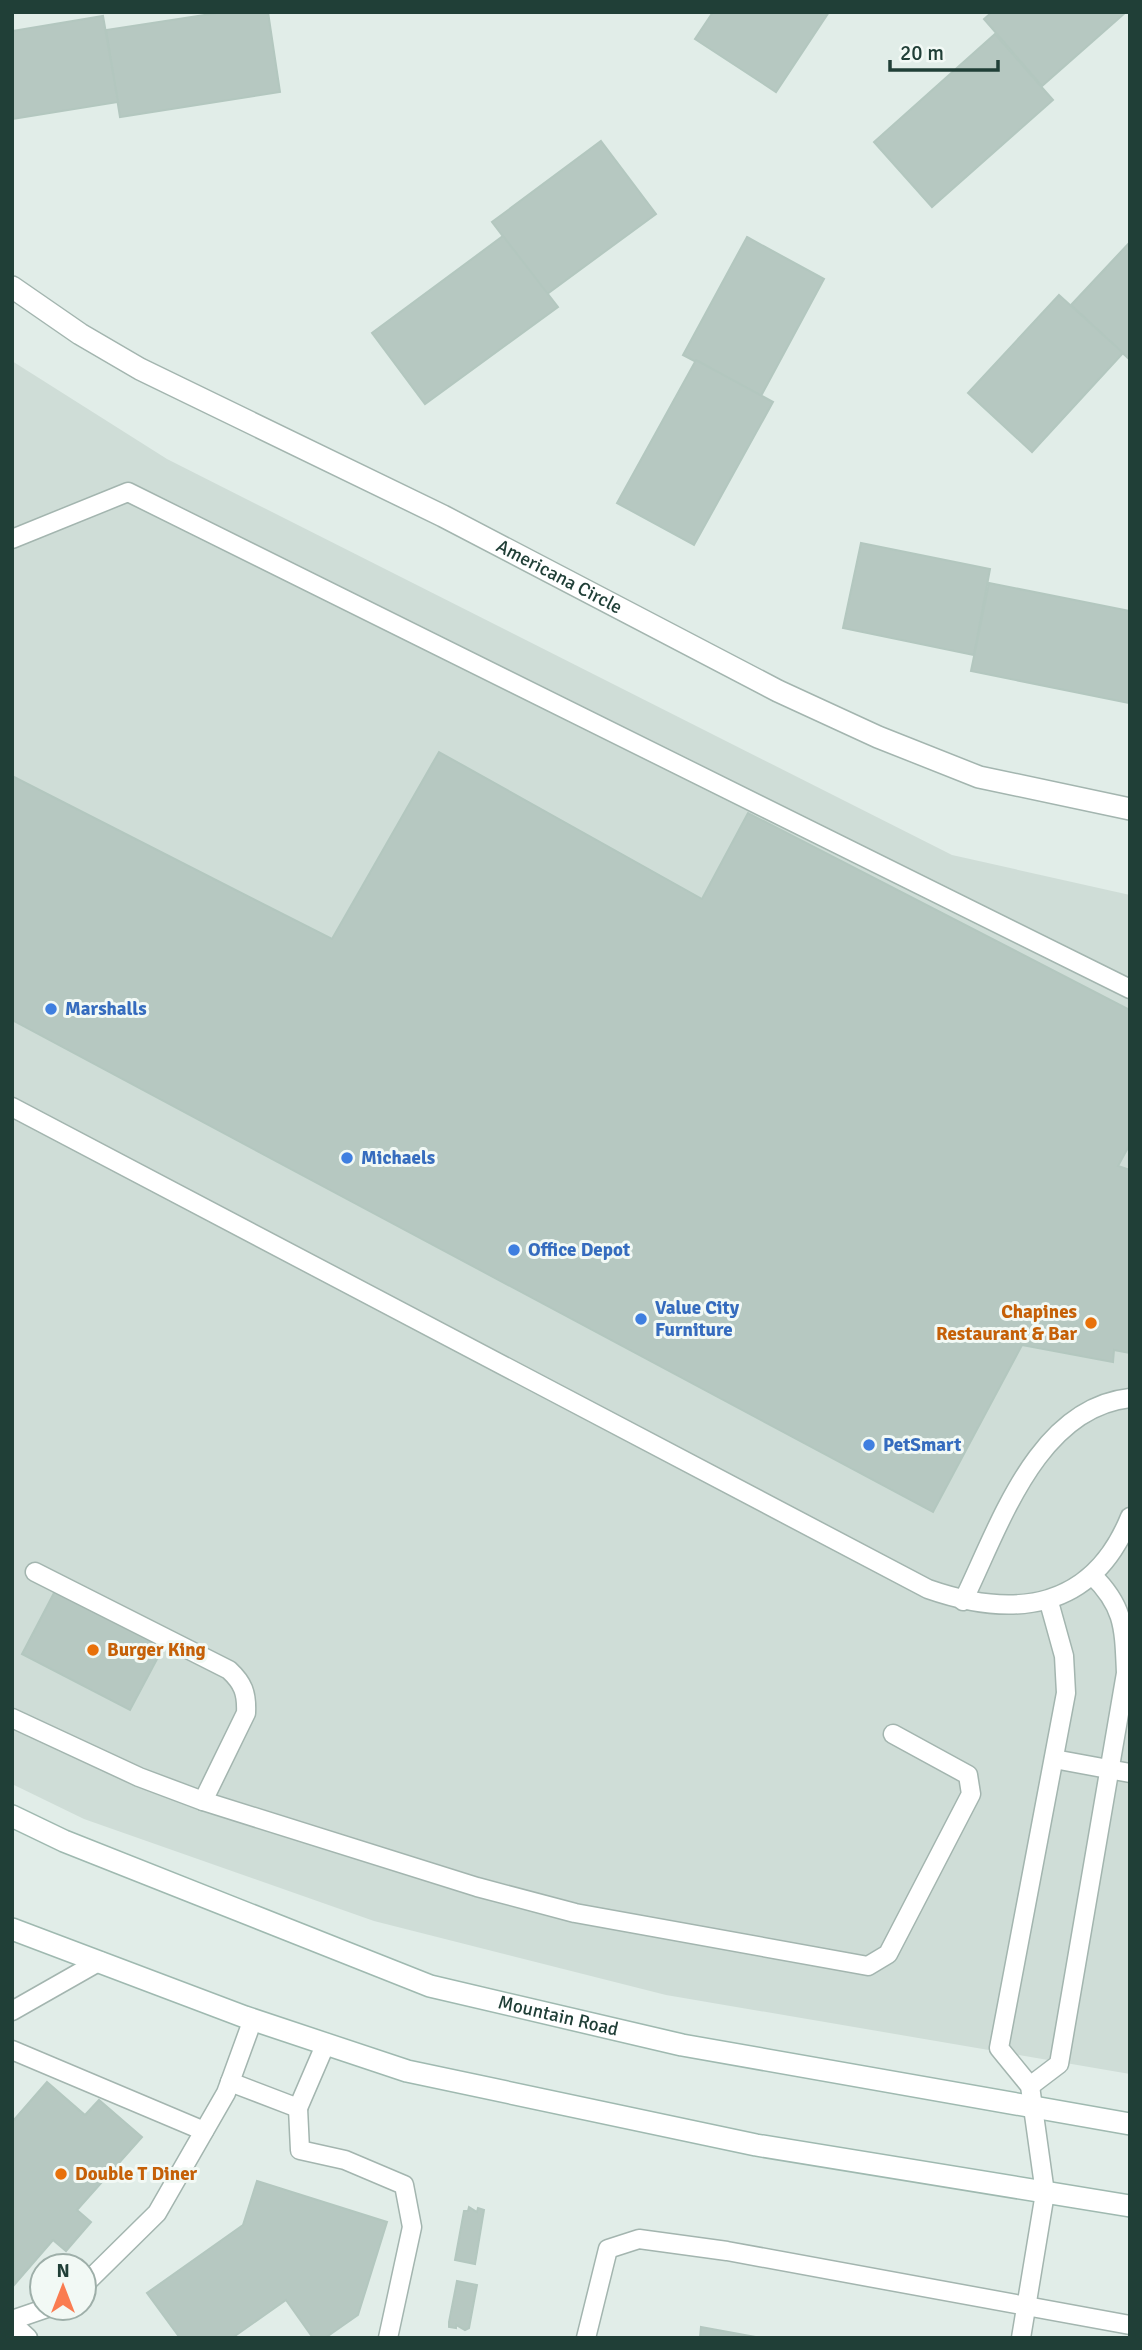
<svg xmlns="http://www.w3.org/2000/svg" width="1142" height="2350" font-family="Signika,sans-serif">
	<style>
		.built { fill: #cfddd7 }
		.building { fill: #b6c8c1; stroke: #b3c7bf; stroke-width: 2 }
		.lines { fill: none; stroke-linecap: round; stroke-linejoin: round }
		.lane-casing { stroke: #a3b5af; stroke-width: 21 }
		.street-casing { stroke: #a3b5af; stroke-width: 24 }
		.secondary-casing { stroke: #9fb9b0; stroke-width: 24 }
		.lane { stroke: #fff; stroke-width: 18 }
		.street { stroke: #fff; stroke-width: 21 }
		.secondary { stroke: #fff; stroke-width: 21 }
		.shop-dot { fill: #3f7fe0; stroke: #f2f9f5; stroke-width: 2.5 }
		.food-dot { fill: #e8710a; stroke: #f2f9f5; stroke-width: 2.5 }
		.labels { text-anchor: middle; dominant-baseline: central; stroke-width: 6; stroke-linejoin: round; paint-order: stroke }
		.street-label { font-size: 19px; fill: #203f37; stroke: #f2f9f5 }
		.shop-label { font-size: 19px; font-weight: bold; fill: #366cbe; stroke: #f2f9f5; text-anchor: start }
		.food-label { font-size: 19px; font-weight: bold; fill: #c56008; stroke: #f2f9f5; text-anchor: start }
	</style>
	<rect width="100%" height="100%" fill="#e1ede8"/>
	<path class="built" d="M12 361 167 459 952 855 1130 895V2074L666 1995 374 1921 84 1819 12 1784Z"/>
	<g class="building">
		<path d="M224 12H268L280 92 120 117 106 30Z"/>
		<path d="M713 12H829L776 92 695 39Z"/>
		<path d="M992 12H1126L1042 86 984 19Z"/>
		<path d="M103 16 118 102 12 119V31Z"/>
		<path d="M995 34 1053 100 932 207 874 142Z"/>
		<path d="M601 141 656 214 547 294 492 222Z"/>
		<path d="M503 236 558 307 425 404 372 333Z"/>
		<path d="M747 237 824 279 761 396 683 355Z"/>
		<path d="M1130 242V360L1071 305Z"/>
		<path d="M1059 295 1123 353 1032 452 968 393Z"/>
		<path d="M696 360 773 402 694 545 617 503Z"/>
		<path d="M861 543 990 569 974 655 843 628Z"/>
		<path d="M989 583 1130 611 1129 703 971 671Z"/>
		<path d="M439 752 702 899 748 813 1130 1010V1144L1118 1166 1130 1170V1353L1114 1350 1113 1362 1022 1345 933 1512 12 1020V776L332 939Z"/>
		<path d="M56 1589 164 1646 130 1710 22 1654Z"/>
		<path d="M47 2082 85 2115 99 2100 142 2137 77 2210 91 2222 66 2251 53 2240 14 2285 12 2122Z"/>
		<path d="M257 2181 387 2222 358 2315 325 2338H313L286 2300 232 2338H180L147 2293 243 2225Z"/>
		<path d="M469 2207 477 2212 478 2208 484 2210 475 2264 455 2260 464 2211H468Z"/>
		<path d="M457 2281 477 2285 469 2328 465 2330 456 2325V2328L449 2327V2322Z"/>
		<path d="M701 2327 761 2338H700Z"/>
	</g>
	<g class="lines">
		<g class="lane-casing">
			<g id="lane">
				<path d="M12 539 128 492 1130 989"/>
				<path d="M12 1107 928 1589C1014 1619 1092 1611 1130 1517"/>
				<path d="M35 1572 229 1670C243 1683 247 1693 246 1713L203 1801"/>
				<path d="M963 1601C999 1528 1036 1408 1130 1398"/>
				<path d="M12 1718 139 1777 203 1801 477 1887 575 1913 868 1966 888 1954 971 1794 968 1775 893 1734"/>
				<path d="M1054 1759 1130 1773"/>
				<path d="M12 2011 100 1961"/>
				<path d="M12 2050 204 2131"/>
				<path d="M230 2082 298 2108 326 2043"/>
				<path d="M1030 2086 1059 2064 1126 1673C1124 1629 1125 1607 1092 1575"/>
				<path d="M298 2108 300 2150 345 2160 404 2185 412 2227 388 2338"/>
				<path d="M84 2285 157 2213 226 2093 253 2019"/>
				<path d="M12 2320 47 2308"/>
				<path d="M12 2323 28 2338"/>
				<path d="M586 2338 608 2249 639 2239 727 2251 1130 2325"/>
				<path d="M1021 2338 1045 2193 1030 2086 999 2048 1066 1693 1064 1656 1049 1602"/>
			</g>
		</g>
		<g class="street-casing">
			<g id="street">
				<path id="s1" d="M12 287 80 334 140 369 443 516 778 691 878 737 979 777 1130 809"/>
			</g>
		</g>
		<g class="secondary-casing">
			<g id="secondary">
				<path id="s2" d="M12 1816 64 1841 430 1986 682 2045 1130 2124"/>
				<path d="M12 1929 245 2017 407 2071 756 2145 1130 2206"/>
			</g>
		</g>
		<use href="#lane" class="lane"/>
		<use href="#street" class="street"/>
		<use href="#secondary" class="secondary"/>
	</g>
	<g class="shop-dot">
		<circle cx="51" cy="1009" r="7"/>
		<circle cx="347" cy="1158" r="7"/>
		<circle cx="514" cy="1250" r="7"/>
		<circle cx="641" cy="1319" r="7"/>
		<circle cx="869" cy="1445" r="7"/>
	</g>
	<g class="food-dot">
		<circle cx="1091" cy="1323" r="7"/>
		<circle cx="93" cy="1650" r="7"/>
		<circle cx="61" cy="2174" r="7"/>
	</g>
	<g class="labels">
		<g class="street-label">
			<text stroke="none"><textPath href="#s1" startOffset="620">Americana Circle</textPath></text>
			<text stroke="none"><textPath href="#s2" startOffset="583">Mountain Road</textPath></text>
		</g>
		<g class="shop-label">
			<text x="65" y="1009">Marshalls</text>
			<text x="361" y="1158">Michaels</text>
			<text x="528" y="1250">Office Depot</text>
			<text x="655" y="1308">Value City<tspan x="655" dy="22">Furniture</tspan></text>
			<text x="883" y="1445">PetSmart</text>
		</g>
		<g class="food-label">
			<text x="1077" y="1312" text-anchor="end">Chapines<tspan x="1077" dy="22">Restaurant &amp; Bar</tspan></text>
			<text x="107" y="1650">Burger King</text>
			<text x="75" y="2174">Double T Diner</text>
		</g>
	</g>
	<rect width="1142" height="2350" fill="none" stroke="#203f37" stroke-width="28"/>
	<g transform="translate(63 2287)"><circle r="33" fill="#f2f9f5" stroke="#9eafa9" stroke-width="2"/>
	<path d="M0-5L12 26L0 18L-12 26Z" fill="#fa7c51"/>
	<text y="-10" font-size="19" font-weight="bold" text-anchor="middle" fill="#203f37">N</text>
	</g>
	<path d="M890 60v10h108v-10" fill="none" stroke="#203f37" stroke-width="3.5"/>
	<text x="900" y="60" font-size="21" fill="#203f37" stroke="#f2f9f5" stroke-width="5" paint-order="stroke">20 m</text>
</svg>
